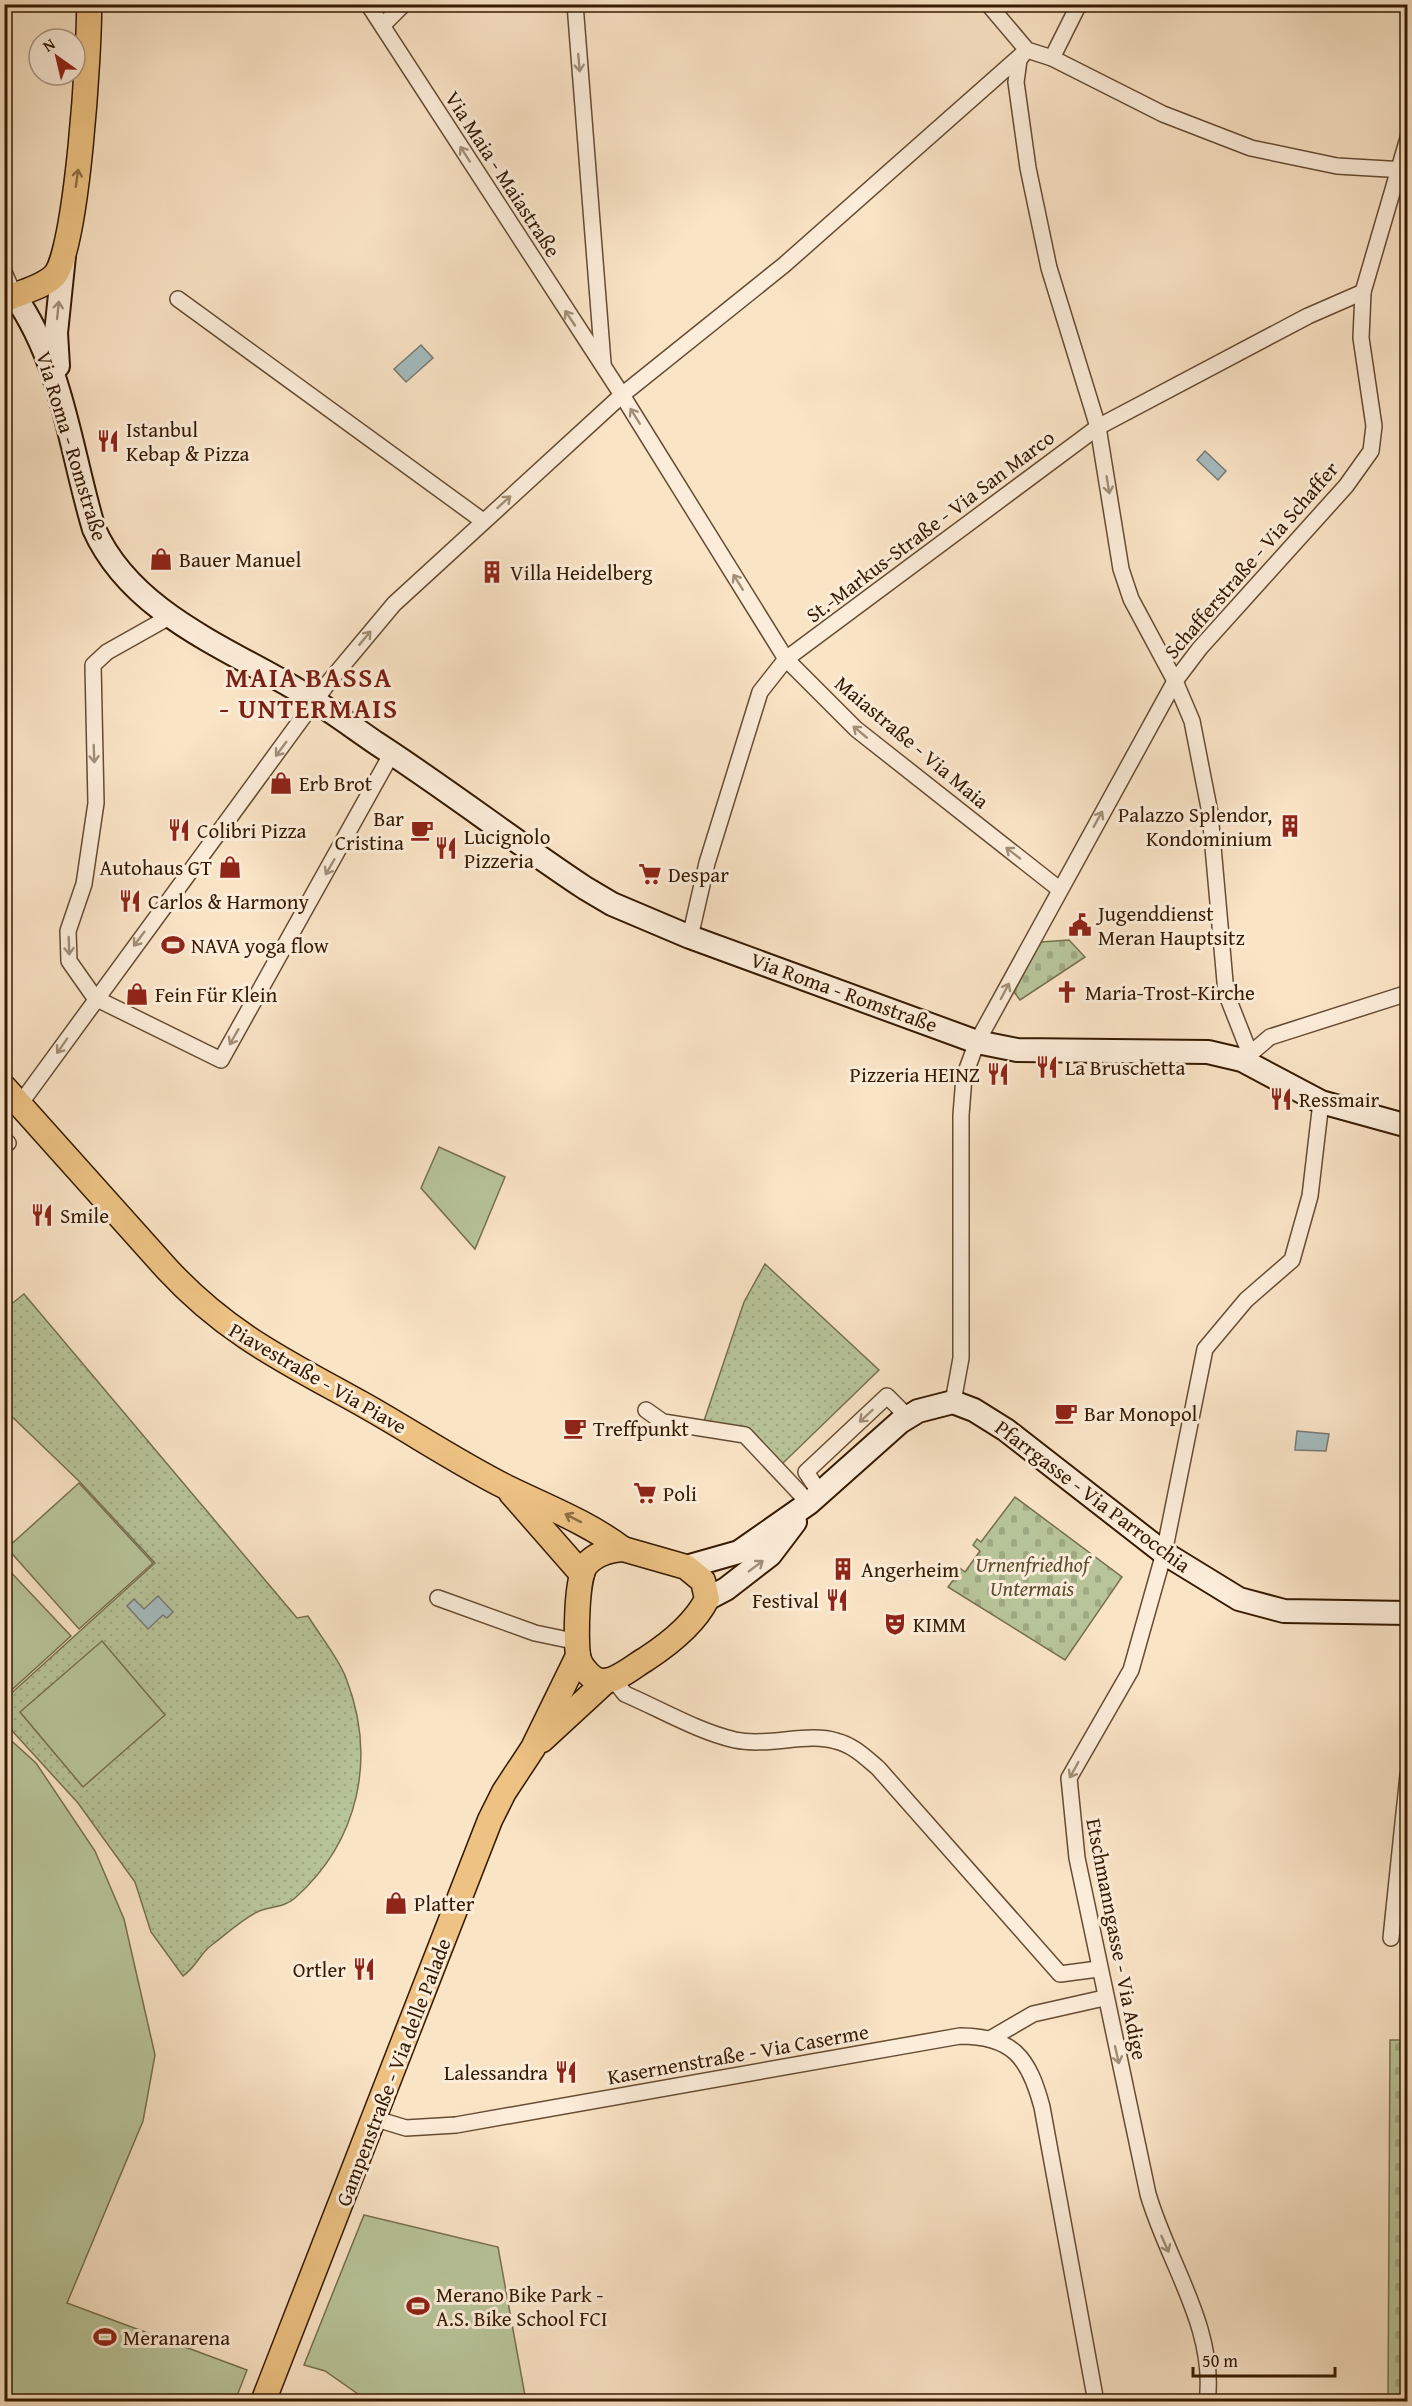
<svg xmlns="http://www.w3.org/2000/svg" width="1412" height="2406" font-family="'Gentium Book Plus',serif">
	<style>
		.green { fill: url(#green-dots); stroke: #76704e; stroke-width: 1.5 }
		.cemetery { fill: url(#cemetery-stones); stroke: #76704e; stroke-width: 1.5 }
		.pitch { fill: #b8c59a; stroke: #76704e; stroke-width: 1.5 }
		.water { fill: #a4bcc0; stroke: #787b74; stroke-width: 1.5 }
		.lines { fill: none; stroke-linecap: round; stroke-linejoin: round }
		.street-casing { stroke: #664c32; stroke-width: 18 }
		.secondary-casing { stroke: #351a01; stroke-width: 26 }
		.primary-casing { stroke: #351a01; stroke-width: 27 }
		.street { stroke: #fcedda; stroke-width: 15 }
		.secondary { stroke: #fcedda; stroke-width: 22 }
		.primary { stroke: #edc283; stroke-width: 24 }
		.oneway { stroke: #a28e78 }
		.oneway2 { stroke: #916e42 }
		.labels { text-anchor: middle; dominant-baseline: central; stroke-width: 6; stroke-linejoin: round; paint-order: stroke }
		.street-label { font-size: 21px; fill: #351a01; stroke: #fcedda }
		.poi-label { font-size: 21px; fill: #351a01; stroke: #fcedda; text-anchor: start }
		.park-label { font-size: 21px; font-style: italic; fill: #5c4d2f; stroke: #fcedda }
		.district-label { font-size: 27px; font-weight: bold; letter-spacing: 1.5px; fill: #7a1f14; stroke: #fcedda }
	</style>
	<defs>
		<pattern id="green-dots" width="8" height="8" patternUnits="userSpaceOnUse" patternTransform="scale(1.5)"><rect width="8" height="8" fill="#b8c59a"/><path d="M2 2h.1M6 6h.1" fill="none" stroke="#9fa983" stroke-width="1.8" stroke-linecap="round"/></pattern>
		<pattern id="cemetery-stones" width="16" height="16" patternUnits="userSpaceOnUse" patternTransform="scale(1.5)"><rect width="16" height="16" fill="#b8c59a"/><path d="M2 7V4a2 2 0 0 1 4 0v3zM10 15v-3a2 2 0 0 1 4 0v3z" fill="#9fa983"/></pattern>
	</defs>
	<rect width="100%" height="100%" fill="#fae4c6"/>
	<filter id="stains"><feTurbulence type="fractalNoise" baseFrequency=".00333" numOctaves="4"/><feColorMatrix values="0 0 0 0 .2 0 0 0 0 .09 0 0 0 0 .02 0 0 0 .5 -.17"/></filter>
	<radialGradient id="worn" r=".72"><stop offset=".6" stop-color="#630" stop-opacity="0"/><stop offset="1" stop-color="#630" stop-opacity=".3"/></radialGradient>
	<g class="green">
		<path d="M765 1264 879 1370 781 1465 754 1433 704 1421 744 1302Z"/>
		<path d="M24 1294 297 1618 308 1616C320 1636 338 1657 346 1678 377 1758 359 1841 295 1898 285 1907 274 1906 262 1910 248 1914 225 1935 213 1944 200 1953 197 1966 183 1976L151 1932 135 1882 78 1803 5 1723V1699L155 1563 79 1481 5 1410V1309Z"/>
	</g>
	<g class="cemetery">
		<path d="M1069 940 1085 957 1020 1000 1014 992 1041 942Z"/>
		<path d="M1015 1497 1122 1577 1065 1660 948 1587 957 1575 953 1571 957 1566 965 1572 980 1551 973 1545 977 1539 981 1542Z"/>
		<path d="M1390 2040H1408L1407 2402 1388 2401Z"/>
	</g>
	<g class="pitch">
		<path d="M439 1147 505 1177 475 1249 421 1188Z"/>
		<path d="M79 1483 153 1563 79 1629 7 1548Z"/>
		<path d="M4 1565 71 1636 5 1696H4Z"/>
		<path d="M102 1641 165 1715 83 1787 20 1712Z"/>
		<path d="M5 1735 36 1763 95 1851 124 1919 155 2055 143 2121 67 2303 247 2370 235 2401H5Z"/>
		<path d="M364 2215 498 2247 526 2401H368L325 2371 304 2365Z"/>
	</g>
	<g class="water">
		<path d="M421 345 433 358 406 382 394 369Z"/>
		<path d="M1205 451 1226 471 1218 480 1197 460Z"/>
		<path d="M1297 1431 1329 1434 1326 1451 1295 1450Z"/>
		<path d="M158 1596 173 1612 167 1618 163 1615 148 1629 127 1606 134 1599 144 1609Z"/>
	</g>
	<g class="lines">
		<g class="street-casing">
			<g id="street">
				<path d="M368 4 622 395 786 659 856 729 1059 889"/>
				<path d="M575 4 603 363"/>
				<path d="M988 4 1027 50 1052 58 1163 114 1251 148 1337 166 1405 170"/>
				<path d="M383 25 404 4"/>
				<path d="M1024 53 1019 60 1016 82 1028 168 1049 268 1098 427 1121 569 1131 599 1175 681 1192 721 1210 813 1226 993 1250 1054"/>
				<path d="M1052 58 1079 4"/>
				<path d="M4 272 14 295"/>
				<path d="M178 299 483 521"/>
				<path d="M171 616 107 652 93 665 96 803 84 884 68 931 69 961 95 998 221 1060 392 753"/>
				<path d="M690 937 707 863 760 692 786 659 1098 427 1308 316 1363 292"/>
				<path d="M1243 1060 1270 1037 1408 993"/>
				<path d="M20 1104 328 683 394 604 622 395 784 265 1027 50"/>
				<path d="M4 1141 8 1143"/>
				<path d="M953 1402 961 1358V1115L964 1077 977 1042 1175 681 1200 648 1346 486 1371 451 1374 426 1361 338 1363 292 1408 138"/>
				<path d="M646 1410 663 1422 745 1435 809 1503"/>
				<path d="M820 1493 806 1472 887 1396 908 1417"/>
				<path d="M438 1598 535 1633 578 1642"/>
				<path d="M612 1678 625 1694C660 1709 697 1731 735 1740 768 1747 808 1732 836 1741 853 1745 865 1757 878 1768L1060 1974 1098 1969"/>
				<path d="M1391 1938 1408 1775"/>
				<path d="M990 2039 1033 2014 1104 1998"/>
				<path d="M373 2118 406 2128 456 2125 960 2036C1013 2036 1029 2058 1042 2107L1096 2402"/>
				<path d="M1207 2402C1217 2329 1167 2261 1148 2194L1077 1858 1069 1778 1131 1670 1164 1553 1205 1349 1246 1300 1292 1260 1310 1196 1321 1102"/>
			</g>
		</g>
		<g class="secondary-casing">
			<g id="secondary">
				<path d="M14 295C63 365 70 449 94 529 129 608 217 644 289 685 319 702 347 723 376 743 447 789 514 841 585 888L612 904 690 937 977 1042 1017 1050 1208 1052 1242 1060 1321 1102 1408 1126"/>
				<path d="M58 366 56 333 64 256"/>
				<path d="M686 1567 739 1552 809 1503 900 1422 918 1411 953 1402 974 1410 1006 1430 1164 1553 1239 1599 1284 1611 1408 1613"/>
				<path d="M707 1599 726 1589 770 1555 795 1522"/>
			</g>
		</g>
		<g class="primary-casing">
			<g id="primary">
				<path d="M4 300C20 292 42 288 54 276 77 254 90 45 89 4"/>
				<path d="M4 1087 167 1269C228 1335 287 1362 364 1405 412 1432 458 1463 506 1487 547 1507 587 1522 623 1549"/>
				<path d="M511 1493 582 1574"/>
				<path d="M623 1549 686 1567 703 1581 707 1599C695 1623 669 1644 646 1659 634 1666 616 1682 602 1681 591 1680 580 1666 578 1656 576 1639 576 1578 586 1565 595 1554 610 1550 623 1549Z"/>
				<path d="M542 1740 606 1681"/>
				<path d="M263 2402 490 1820 504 1792 533 1748 578 1656"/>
			</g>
		</g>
		<use href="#street" class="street"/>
		<use href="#secondary" class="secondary"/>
		<use href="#primary" class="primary"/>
	</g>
	<defs><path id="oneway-shaft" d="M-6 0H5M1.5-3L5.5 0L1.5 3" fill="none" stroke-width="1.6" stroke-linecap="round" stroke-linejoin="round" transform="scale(1.5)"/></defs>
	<g class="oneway">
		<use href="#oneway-shaft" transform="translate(579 63) rotate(85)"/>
		<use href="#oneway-shaft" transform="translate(465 154) rotate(-123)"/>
		<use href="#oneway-shaft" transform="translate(58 310) rotate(-84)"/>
		<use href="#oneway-shaft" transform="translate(570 318) rotate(-124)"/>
		<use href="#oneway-shaft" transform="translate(635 416) rotate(-122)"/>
		<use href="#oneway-shaft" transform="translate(1108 485) rotate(81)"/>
		<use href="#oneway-shaft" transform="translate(504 502) rotate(-42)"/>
		<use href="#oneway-shaft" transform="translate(738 582) rotate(-122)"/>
		<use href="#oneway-shaft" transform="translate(365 638) rotate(-50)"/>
		<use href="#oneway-shaft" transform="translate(860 732) rotate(-140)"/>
		<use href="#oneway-shaft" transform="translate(281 749) rotate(127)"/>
		<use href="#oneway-shaft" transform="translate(94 754) rotate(88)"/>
		<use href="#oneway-shaft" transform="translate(1098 819) rotate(-61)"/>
		<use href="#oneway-shaft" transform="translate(1013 853) rotate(-142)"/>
		<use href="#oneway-shaft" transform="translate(330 867) rotate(120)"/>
		<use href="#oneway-shaft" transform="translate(139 939) rotate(127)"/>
		<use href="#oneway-shaft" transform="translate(69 946) rotate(88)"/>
		<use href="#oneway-shaft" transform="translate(1005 991) rotate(-62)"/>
		<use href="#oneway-shaft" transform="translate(234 1037) rotate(120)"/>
		<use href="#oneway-shaft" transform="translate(62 1046) rotate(125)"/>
		<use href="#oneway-shaft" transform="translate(866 1416) rotate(137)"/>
		<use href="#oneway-shaft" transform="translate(756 1566) rotate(-37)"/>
		<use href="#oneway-shaft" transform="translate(1074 1770) rotate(119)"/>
		<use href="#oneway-shaft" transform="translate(1117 2055) rotate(77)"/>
		<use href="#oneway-shaft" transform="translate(1165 2244) rotate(66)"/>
	</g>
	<g class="oneway2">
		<use href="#oneway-shaft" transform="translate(77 178) rotate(-82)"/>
		<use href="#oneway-shaft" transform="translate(573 1518) rotate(-153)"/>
	</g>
	<defs>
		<g id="restaurant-bare" transform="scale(1.8)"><path d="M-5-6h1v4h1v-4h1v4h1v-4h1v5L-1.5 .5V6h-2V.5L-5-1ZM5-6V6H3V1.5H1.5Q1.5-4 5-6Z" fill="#8f2418" stroke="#fcedda" stroke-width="2.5" paint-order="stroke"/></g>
		<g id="shop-bare" transform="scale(1.8)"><path d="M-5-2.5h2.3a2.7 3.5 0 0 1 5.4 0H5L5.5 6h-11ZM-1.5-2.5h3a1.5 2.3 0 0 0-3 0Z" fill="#8f2418" stroke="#fcedda" stroke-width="2.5" paint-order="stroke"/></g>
		<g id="building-bare" transform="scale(1.8)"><path d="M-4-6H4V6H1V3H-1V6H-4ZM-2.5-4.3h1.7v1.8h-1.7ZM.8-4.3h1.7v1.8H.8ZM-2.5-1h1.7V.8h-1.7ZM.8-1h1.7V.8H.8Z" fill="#8f2418" stroke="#fcedda" stroke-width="2.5" paint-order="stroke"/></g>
		<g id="cafe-bare" transform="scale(1.8)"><path d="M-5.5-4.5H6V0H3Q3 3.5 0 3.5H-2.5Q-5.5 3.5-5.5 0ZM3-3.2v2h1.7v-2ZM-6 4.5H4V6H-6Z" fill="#8f2418" stroke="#fcedda" stroke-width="2.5" paint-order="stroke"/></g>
		<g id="supermarket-bare" transform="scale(1.8)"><path d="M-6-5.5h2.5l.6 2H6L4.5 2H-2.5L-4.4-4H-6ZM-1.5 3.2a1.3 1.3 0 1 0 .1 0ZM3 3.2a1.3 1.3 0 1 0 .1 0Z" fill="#8f2418" stroke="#fcedda" stroke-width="2.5" paint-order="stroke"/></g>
		<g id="civic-bare" transform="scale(1.8)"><path d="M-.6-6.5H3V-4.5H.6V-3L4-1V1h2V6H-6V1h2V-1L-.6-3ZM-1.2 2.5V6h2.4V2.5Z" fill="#8f2418" stroke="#fcedda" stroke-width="2.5" paint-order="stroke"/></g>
		<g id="stadium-bare" transform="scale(1.8)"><path d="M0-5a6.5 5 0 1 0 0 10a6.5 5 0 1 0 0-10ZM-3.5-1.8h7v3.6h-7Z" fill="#8f2418" stroke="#fcedda" stroke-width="2.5" paint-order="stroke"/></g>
		<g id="church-bare" transform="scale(1.8)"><path d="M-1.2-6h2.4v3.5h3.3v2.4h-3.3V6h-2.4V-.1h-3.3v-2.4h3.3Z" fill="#8f2418" stroke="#fcedda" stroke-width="2.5" paint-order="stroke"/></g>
		<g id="theatre-bare" transform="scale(1.8)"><path d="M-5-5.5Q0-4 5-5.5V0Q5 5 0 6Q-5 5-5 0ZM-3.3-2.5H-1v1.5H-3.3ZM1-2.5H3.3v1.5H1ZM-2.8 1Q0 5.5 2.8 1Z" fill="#8f2418" stroke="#fcedda" stroke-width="2.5" paint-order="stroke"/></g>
	</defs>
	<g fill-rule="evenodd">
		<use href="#restaurant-bare" x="108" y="441"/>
		<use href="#shop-bare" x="161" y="559"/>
		<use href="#building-bare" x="492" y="572"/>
		<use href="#shop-bare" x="281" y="783"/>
		<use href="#building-bare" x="1290" y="826"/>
		<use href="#restaurant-bare" x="179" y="830"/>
		<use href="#cafe-bare" x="422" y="830"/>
		<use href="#restaurant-bare" x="446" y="848"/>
		<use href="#shop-bare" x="230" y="867"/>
		<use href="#supermarket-bare" x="650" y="874"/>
		<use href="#restaurant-bare" x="130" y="901"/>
		<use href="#civic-bare" x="1080" y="925"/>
		<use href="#stadium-bare" x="173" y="945"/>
		<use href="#church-bare" x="1067" y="992"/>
		<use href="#shop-bare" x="137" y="994"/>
		<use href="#restaurant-bare" x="1047" y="1067"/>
		<use href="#restaurant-bare" x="998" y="1074"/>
		<use href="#restaurant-bare" x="1281" y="1099"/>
		<use href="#restaurant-bare" x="42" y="1215"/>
		<use href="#cafe-bare" x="1066" y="1413"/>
		<use href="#cafe-bare" x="575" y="1428"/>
		<use href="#supermarket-bare" x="645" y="1493"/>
		<use href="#building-bare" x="843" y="1569"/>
		<use href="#restaurant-bare" x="837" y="1600"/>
		<use href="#theatre-bare" x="895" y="1624"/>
		<use href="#shop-bare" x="396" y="1903"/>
		<use href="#restaurant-bare" x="364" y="1969"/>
		<use href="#restaurant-bare" x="566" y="2072"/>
		<use href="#stadium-bare" x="418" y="2306"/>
		<use href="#stadium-bare" x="105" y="2337"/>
	</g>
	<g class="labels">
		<g class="street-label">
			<text transform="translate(503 174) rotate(57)">Via Maia - Maiastraße</text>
			<text transform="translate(72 446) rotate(73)">Via Roma - Romstraße</text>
			<text transform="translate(930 526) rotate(-37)">St.-Markus-Straße - Via San Marco</text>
			<text transform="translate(1251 560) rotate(-49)">Schafferstraße - Via Schaffer</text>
			<text transform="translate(912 742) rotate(40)">Maiastraße - Via Maia</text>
			<text transform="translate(844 992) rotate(20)">Via Roma - Romstraße</text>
			<text transform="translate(318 1378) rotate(30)">Piavestraße - Via Piave</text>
			<text transform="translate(1093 1496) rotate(37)">Pfarrgasse - Via Parrocchia</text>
			<text transform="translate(1117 1939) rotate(79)">Etschmanngasse - Via Adige</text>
			<text transform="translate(738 2054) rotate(-10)">Kasernenstraße - Via Caserme</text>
			<text transform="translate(393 2072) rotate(-69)">Gampenstraße - Via delle Palade</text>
		</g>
		<g class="poi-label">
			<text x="126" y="429">Istanbul<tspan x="126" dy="24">Kebap &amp; Pizza</tspan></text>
			<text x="179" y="559">Bauer Manuel</text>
			<text x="510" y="572">Villa Heidelberg</text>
			<text x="299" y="783">Erb Brot</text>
			<text x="1272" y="814" text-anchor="end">Palazzo Splendor,<tspan x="1272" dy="24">Kondominium</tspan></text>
			<text x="404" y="818" text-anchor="end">Bar<tspan x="404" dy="24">Cristina</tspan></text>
			<text x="197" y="830">Colibri Pizza</text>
			<text x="464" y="836">Lucignolo<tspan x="464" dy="24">Pizzeria</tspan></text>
			<text x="212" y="867" text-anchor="end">Autohaus GT</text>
			<text x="668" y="874">Despar</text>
			<text x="148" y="901">Carlos &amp; Harmony</text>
			<text x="1098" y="913">Jugenddienst<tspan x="1098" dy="24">Meran Hauptsitz</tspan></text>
			<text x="191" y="945">NAVA yoga flow</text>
			<text x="1085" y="992">Maria-Trost-Kirche</text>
			<text x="155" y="994">Fein Für Klein</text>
			<text x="1065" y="1067">La Bruschetta</text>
			<text x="980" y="1074" text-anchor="end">Pizzeria HEINZ</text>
			<text x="1299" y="1099">Ressmair</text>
			<text x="60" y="1215">Smile</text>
			<text x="1084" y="1413">Bar Monopol</text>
			<text x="593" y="1428">Treffpunkt</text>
			<text x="663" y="1493">Poli</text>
			<text x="861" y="1569">Angerheim</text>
			<text x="819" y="1600" text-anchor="end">Festival</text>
			<text x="913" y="1624">KIMM</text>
			<text x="414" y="1903">Platter</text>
			<text x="346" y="1969" text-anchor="end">Ortler</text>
			<text x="548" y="2072" text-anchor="end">Lalessandra</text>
			<text x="436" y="2294">Merano Bike Park -<tspan x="436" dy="24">A.S. Bike School FCI</tspan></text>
			<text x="123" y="2337">Meranarena</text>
		</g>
		<g class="park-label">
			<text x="1032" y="1564">Urnenfriedhof<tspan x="1032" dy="24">Untermais</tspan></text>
		</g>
		<g class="district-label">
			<text x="309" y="677">MAIA BASSA<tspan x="309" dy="31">- UNTERMAIS</tspan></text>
		</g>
	</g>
	<rect width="1412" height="2406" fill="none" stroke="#fae4c6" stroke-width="24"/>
	<rect x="6" y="6" width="1400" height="2394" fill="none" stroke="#351a01" stroke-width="3"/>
	<rect x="12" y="12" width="1388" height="2382" fill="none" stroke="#351a01" stroke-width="1.5"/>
	<g transform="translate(57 57) rotate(326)"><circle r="28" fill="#fcedda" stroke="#ac9983" stroke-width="1.5"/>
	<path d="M0-4.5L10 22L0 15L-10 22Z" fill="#8f2418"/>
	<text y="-9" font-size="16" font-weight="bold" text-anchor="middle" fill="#351a01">N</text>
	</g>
	<path d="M1193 2367v9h142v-9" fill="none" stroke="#351a01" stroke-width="3"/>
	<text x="1202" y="2367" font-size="18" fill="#351a01" stroke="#fcedda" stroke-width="4.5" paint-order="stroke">50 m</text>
	<rect width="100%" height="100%" filter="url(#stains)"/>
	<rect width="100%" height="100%" fill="url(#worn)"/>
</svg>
